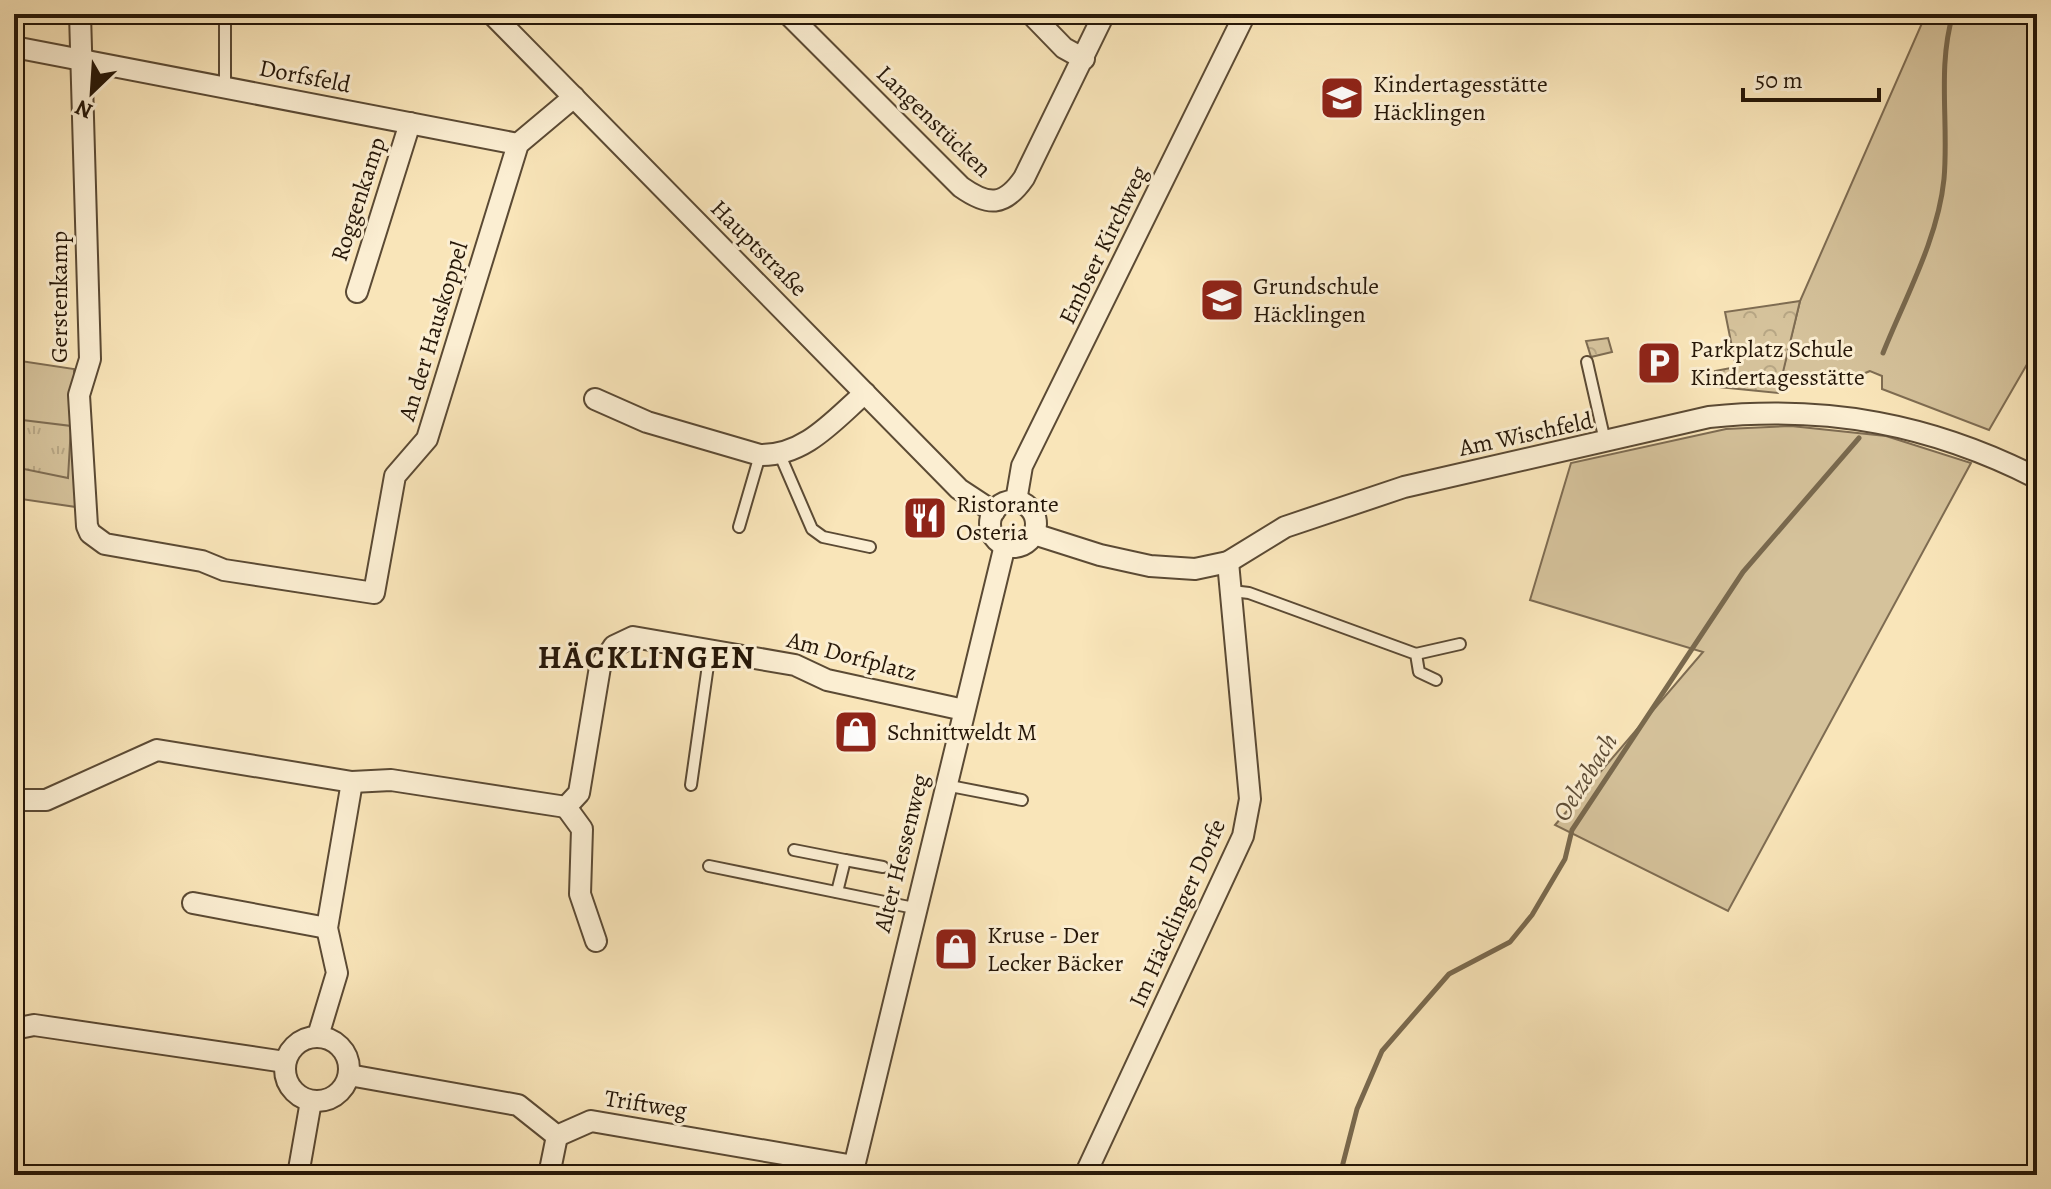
<svg xmlns="http://www.w3.org/2000/svg" width="2051" height="1189" font-family="Alegreya,serif">
	<style>
		.grass { fill: #d5c29b; stroke: #7e6c52; stroke-width: 2 }
		.forest { fill: url(#forest-crowns); stroke: #7e6c52; stroke-width: 2 }
		.park { fill: url(#park-tufts); stroke: #7e6c52; stroke-width: 2 }
		.lines { fill: none; stroke-linecap: round; stroke-linejoin: round }
		.stream { stroke: #79694e; stroke-width: 5 }
		.service-casing { stroke: #5b4a34; stroke-width: 14 }
		.minor-casing { stroke: #5b4a34; stroke-width: 24 }
		.service { stroke: #fbeed2; stroke-width: 10 }
		.minor { stroke: #fbeed2; stroke-width: 20 }
		.labels { text-anchor: middle; dominant-baseline: central; stroke-width: 6; stroke-linejoin: round; paint-order: stroke }
		.street-label { font-size: 24px; fill: #261708; stroke: #fbeed2 }
		.poi-label { font-size: 24px; fill: #261708; stroke: #fbeed2; text-anchor: start }
		.water-label { font-size: 26px; font-style: italic; fill: #5e4d37; stroke: #fbeed2 }
		.district-label { font-size: 32px; font-weight: bold; letter-spacing: 2px; fill: #261708; stroke: #fbeed2 }
	</style>
	<defs>
		<pattern id="forest-crowns" width="20" height="18" patternUnits="userSpaceOnUse" patternTransform="scale(2)"><rect width="20" height="18" fill="#d5c29b"/><path d="M2 6a3 3 0 1 1 6 0M12 15a3 3 0 1 1 6 0" fill="none" stroke="#b7a684"/></pattern>
		<pattern id="park-tufts" width="24" height="20" patternUnits="userSpaceOnUse" patternTransform="scale(2)"><rect width="24" height="20" fill="#d5c29b"/><path d="M3 7l-1-3M5 7V3M7 7l1-3M15 17l-1-3M17 17v-4M19 17l1-3" fill="none" stroke="#b7a684"/></pattern>
	</defs>
	<rect width="100%" height="100%" fill="#f9e5b9"/>
	<filter id="stains"><feTurbulence type="fractalNoise" baseFrequency=".0025" numOctaves="4"/><feColorMatrix values="0 0 0 0 .2 0 0 0 0 .09 0 0 0 0 .02 0 0 0 .5 -.17"/></filter>
	<radialGradient id="worn" r=".72"><stop offset=".6" stop-color="#630" stop-opacity="0"/><stop offset="1" stop-color="#630" stop-opacity=".3"/></radialGradient>
	<g class="grass">
		<path d="M1926 14H2037V347L1989 430 1882 389V376L1870 371C1842 385 1812 378 1782 374L1800 301Z"/>
		<path d="M14 360 74 369 76 507 14 498Z"/>
		<path d="M1791 426 1886 436 1971 463 1728 911 1555 825 1703 652 1530 600 1571 463 1726 429Z"/>
	</g>
	<g class="forest">
		<path d="M1800 301 1778 393 1719 387 1715 371 1736 367 1725 312Z"/>
		<path d="M1608 338 1612 352 1591 357 1586 341Z"/>
	</g>
	<path class="park" d="M14 419 71 426 68 478 14 467Z"/>
	<g class="lines">
		<g class="stream">
			<path d="M1883 353C1905 298 1938 239 1944 179 1949 124 1937 67 1953 14"/>
			<path d="M1340 1175 1357 1109 1382 1051 1449 974 1510 942 1532 915 1565 859 1572 830 1743 572 1859 438"/>
		</g>
		<g class="service-casing">
			<g id="service">
				<path d="M225 87V14"/>
				<path d="M1587 362 1605 441"/>
				<path d="M780 455 812 529 823 537 870 547"/>
				<path d="M739 527 760 455"/>
				<path d="M1232 591 1249 593 1416 654 1419 672 1436 680"/>
				<path d="M1416 654 1460 644"/>
				<path d="M691 785 710 651"/>
				<path d="M945 785 1022 800"/>
				<path d="M794 850 845 860 837 892"/>
				<path d="M845 860 883 867"/>
				<path d="M709 866 914 908"/>
			</g>
		</g>
		<g class="minor-casing">
			<g id="minor">
				<path d="M80 14 90 359 79 395 87 526 90 533 105 544 202 561 224 570 374 593 395 476 427 439 518 144 574 97"/>
				<path d="M492 14 959 489 994 512"/>
				<path d="M788 14 961 187C988 206 1004 207 1024 178L1104 14"/>
				<path d="M1031 14 1064 48 1084 59"/>
				<path d="M14 47 518 144"/>
				<path d="M357 292 410 123"/>
				<path d="M595 399 647 422 760 455C805 456 834 420 865 393"/>
				<path d="M1016 501 1022 466 1245 14"/>
				<circle cx="1013" cy="524" r="23"/>
				<path d="M1034 534 1100 555 1150 566 1195 569 1228 562 1285 527 1404 487 1709 417C1827 405 1931 424 2037 478"/>
				<path d="M14 800H46L157 750 352 782 391 780 566 807 579 793 600 667 614 646 633 637 795 665 827 680 964 710"/>
				<path d="M566 807 582 829 580 894 596 941"/>
				<path d="M193 903 327 928"/>
				<path d="M14 1029 34 1025 285 1062"/>
				<path d="M318 1036 337 973 327 928 352 782"/>
				<circle cx="317" cy="1069" r="32"/>
				<path d="M349 1075 518 1105 557 1136 591 1121 854 1166"/>
				<path d="M298 1175 311 1101"/>
				<path d="M549 1175 557 1136"/>
				<path d="M852 1175 1005 545"/>
				<path d="M1085 1175 1243 836 1250 799 1228 562"/>
			</g>
		</g>
		<use href="#service" class="service"/>
		<use href="#minor" class="minor"/>
	</g>
	<defs>
		<g id="school-square" transform="scale(2.3)"><rect x="-9" y="-9" width="18" height="18" rx="4" fill="#8f2418" stroke="#fbeed2"/><path d="M0-5L7-2L0 1L-7-2ZM-4 1L0 2.5L4 1V4Q0 6-4 4Z" fill="#fff"/></g>
		<g id="parking-square" transform="scale(2.3)"><rect x="-9" y="-9" width="18" height="18" rx="4" fill="#8f2418" stroke="#fbeed2"/><path d="M-3.5-5.5H1a3.5 3.5 0 0 1 0 7H-1V5.5H-3.5ZM-1-3.4V-.6H.8a1.4 1.4 0 0 0 0-2.8Z" fill="#fff"/></g>
		<g id="restaurant-square" transform="scale(2.3)"><rect x="-9" y="-9" width="18" height="18" rx="4" fill="#8f2418" stroke="#fbeed2"/><path d="M-5-6h1v4h1v-4h1v4h1v-4h1v5L-1.5 .5V6h-2V.5L-5-1ZM5-6V6H3V1.5H1.5Q1.5-4 5-6Z" fill="#fff"/></g>
		<g id="shop-square" transform="scale(2.3)"><rect x="-9" y="-9" width="18" height="18" rx="4" fill="#8f2418" stroke="#fbeed2"/><path d="M-5-2.5h2.3a2.7 3.5 0 0 1 5.4 0H5L5.5 6h-11ZM-1.5-2.5h3a1.5 2.3 0 0 0-3 0Z" fill="#fff"/></g>
	</defs>
	<g fill-rule="evenodd">
		<use href="#school-square" x="1342" y="98"/>
		<use href="#school-square" x="1222" y="300"/>
		<use href="#parking-square" x="1659" y="363"/>
		<use href="#restaurant-square" x="925" y="518"/>
		<use href="#shop-square" x="856" y="732"/>
		<use href="#shop-square" x="956" y="949"/>
	</g>
	<g class="labels">
		<g class="street-label">
			<text transform="translate(305 76) rotate(11)">Dorfsfeld</text>
			<text transform="translate(934 121) rotate(44)">Langenstücken</text>
			<text transform="translate(358 199) rotate(-72)">Roggenkamp</text>
			<text transform="translate(1103 245) rotate(-64)">Embser Kirchweg</text>
			<text transform="translate(759 248) rotate(45)">Hauptstraße</text>
			<text transform="translate(59 297) rotate(-90)">Gerstenkamp</text>
			<text transform="translate(433 331) rotate(-73)">An der Hauskoppel</text>
			<text transform="translate(1526 434) rotate(-12)">Am Wischfeld</text>
			<text transform="translate(852 656) rotate(15)">Am Dorfplatz</text>
			<text transform="translate(901 853) rotate(-76)">Alter Hessenweg</text>
			<text transform="translate(1177 913) rotate(-66)">Im Häcklinger Dorfe</text>
			<text transform="translate(646 1104) rotate(9)">Triftweg</text>
		</g>
		<g class="poi-label">
			<text x="1373" y="84">Kindertagesstätte<tspan x="1373" dy="28">Häcklingen</tspan></text>
			<text x="1253" y="286">Grundschule<tspan x="1253" dy="28">Häcklingen</tspan></text>
			<text x="1690" y="349">Parkplatz Schule<tspan x="1690" dy="28">Kindertagesstätte</tspan></text>
			<text x="956" y="504">Ristorante<tspan x="956" dy="28">Osteria</tspan></text>
			<text x="887" y="732">Schnittweldt M</text>
			<text x="987" y="935">Kruse - Der<tspan x="987" dy="28">Lecker Bäcker</tspan></text>
		</g>
		<g class="water-label">
			<text transform="translate(1585 777) rotate(-58)">Oelzebach</text>
		</g>
		<g class="district-label">
			<text x="647" y="657">HÄCKLINGEN</text>
		</g>
	</g>
	<rect width="2051" height="1189" fill="none" stroke="#f9e5b9" stroke-width="48"/>
	<rect x="16" y="16" width="2019" height="1157" fill="none" stroke="#261708" stroke-width="4"/>
	<rect x="24" y="24" width="2003" height="1141" fill="none" stroke="#261708" stroke-width="2"/>
	<g transform="translate(92 92) rotate(205)" stroke="#fbeed2" stroke-width="6" paint-order="stroke">
	<path d="M0-6L14 30L0 20L-14 30Z" fill="#261708"/>
	<text y="-12" font-size="22" font-weight="bold" text-anchor="middle" fill="#261708">N</text>
	</g>
	<path d="M1743 88v12h136v-12" fill="none" stroke="#261708" stroke-width="4"/>
	<text x="1755" y="88" font-size="24" fill="#261708" stroke="#fbeed2" stroke-width="6" paint-order="stroke">50 m</text>
	<rect width="100%" height="100%" filter="url(#stains)"/>
	<rect width="100%" height="100%" fill="url(#worn)"/>
</svg>
